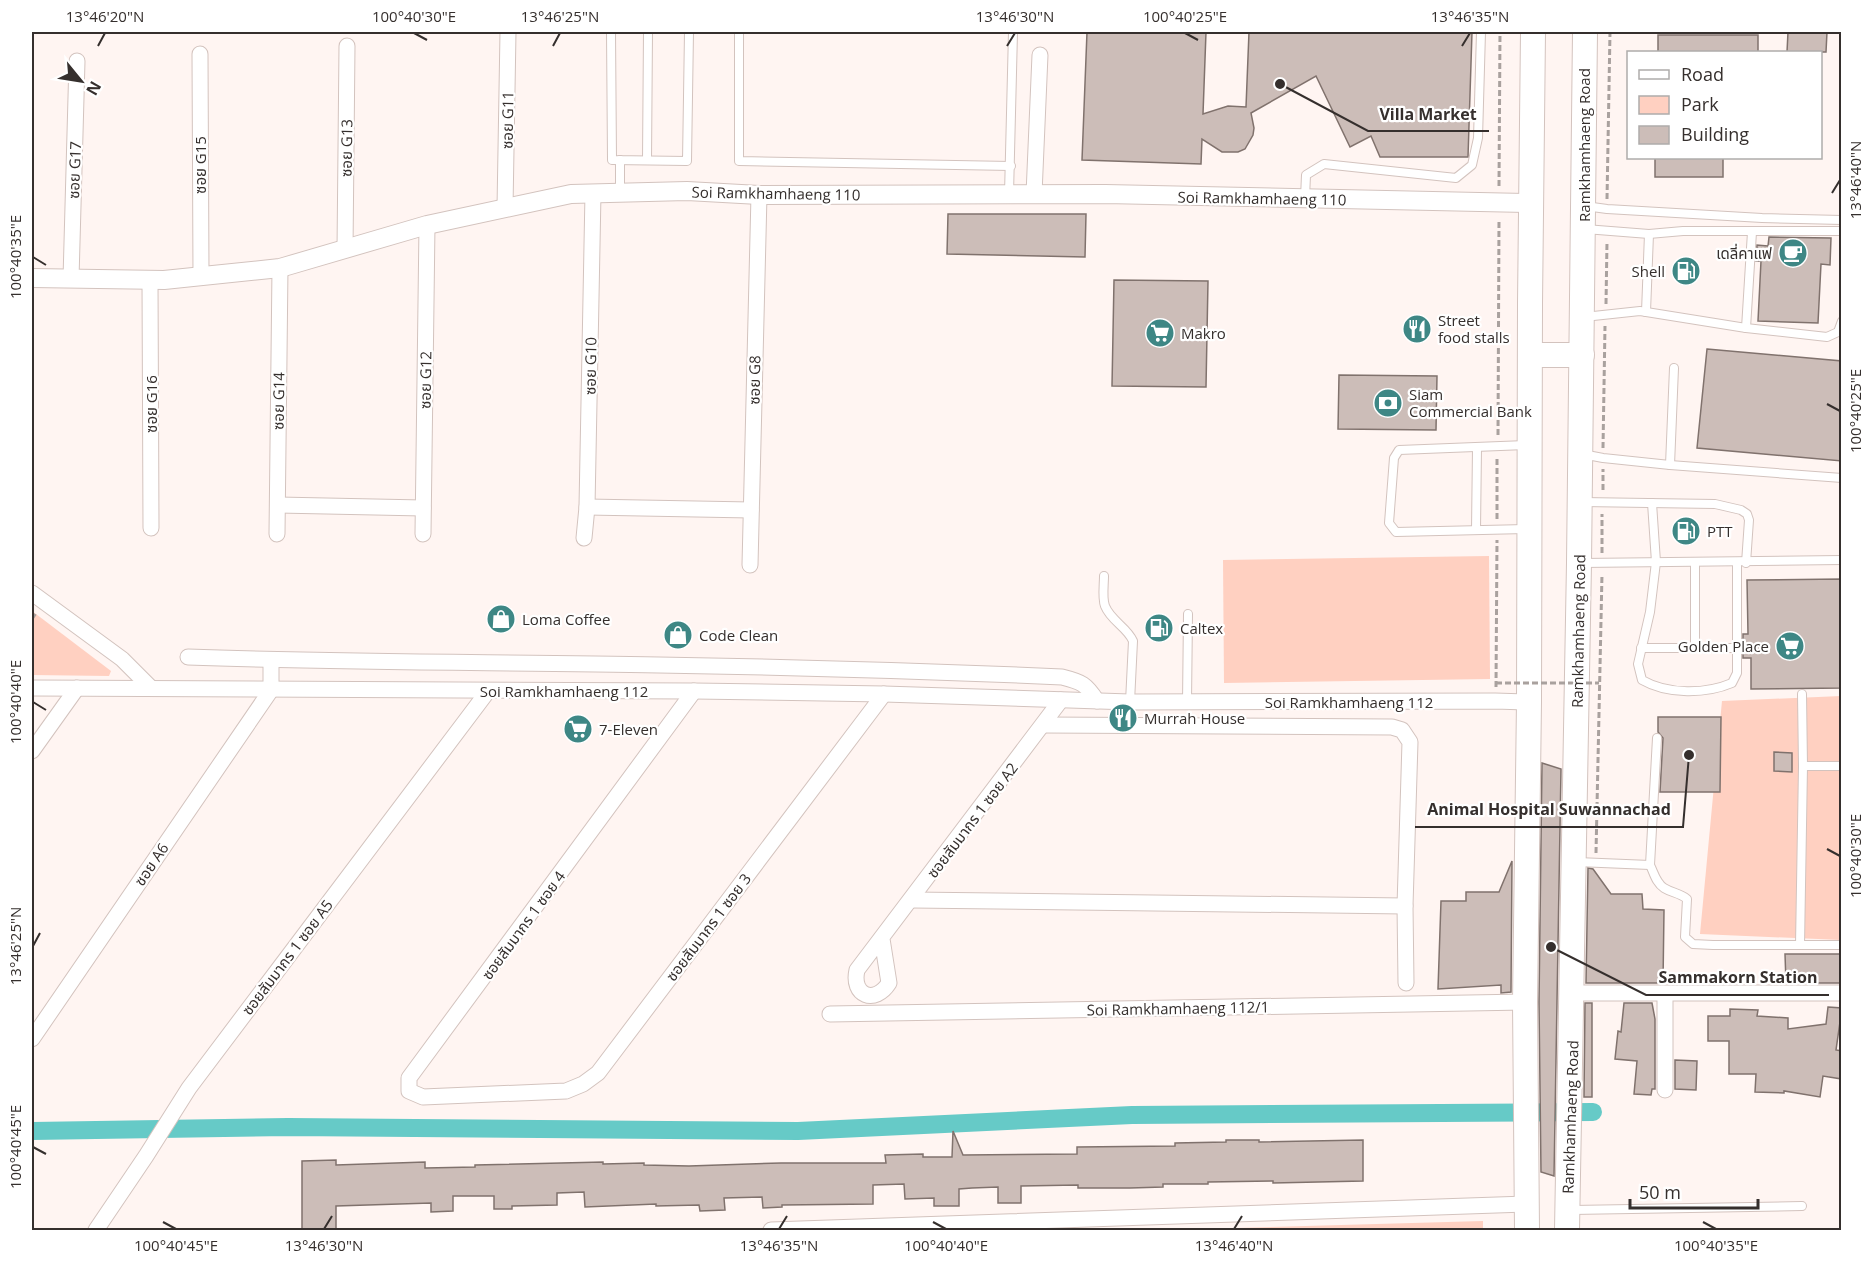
<svg xmlns="http://www.w3.org/2000/svg" width="1873" height="1262" font-family="'Open Sans','Noto Sans Thai',sans-serif">
	<style>
		.green { fill: #ffd0c1 }
		.lines { fill: none; stroke-linecap: round; stroke-linejoin: round }
		.canal { stroke: #66cac7; stroke-width: 18 }
		.building { fill: #ccbdb8; stroke: #80726d; stroke-width: 1.5 }
		.service-casing { stroke: #d3c3be; stroke-width: 10 }
		.minor-casing { stroke: #d3c3be; stroke-width: 17 }
		.tertiary-casing { stroke: #d3c3be; stroke-width: 20 }
		.primary-casing { stroke: #d3c3be; stroke-width: 26 }
		.path { stroke: #a9a19e; stroke-width: 3; stroke-dasharray: 6 3; stroke-linecap: butt }
		.service { stroke: #fff; stroke-width: 8 }
		.minor { stroke: #fff; stroke-width: 15 }
		.tertiary { stroke: #fff; stroke-width: 18 }
		.primary { stroke: #fff; stroke-width: 24 }
		.path-bridge { stroke: #a9a19e; stroke-width: 3; stroke-dasharray: 6 3; stroke-linecap: butt }
		.ticks { fill: none; stroke: #352f2d; stroke-width: 2 }
		.labels { text-anchor: middle; dominant-baseline: central; stroke-width: 4.5; stroke-linejoin: round; paint-order: stroke }
		.street-label { font-size: 15px; fill: #352f2d; stroke: #fff }
		.poi-label { font-size: 15px; fill: #352f2d; stroke: #fff; text-anchor: start }
		.leader { fill: none; stroke: #352f2d; stroke-width: 2 }
		.callout-dot { fill: #352f2d; stroke: #fff; stroke-width: 2 }
		.callout-label { font-size: 16px; text-anchor: middle; font-weight: bold; fill: #352f2d; stroke: #fff; stroke-width: 4.5; stroke-linejoin: round; paint-order: stroke }
		.neatline { fill: none; stroke: #352f2d; stroke-width: 2 }
		.ticks-label { font-size: 15px; text-anchor: middle; fill: #352f2d }
	</style>
	<rect width="100%" height="100%" fill="#fff5f2"/>
	<g class="green">
		<path d="M1489 556 1490 679 1224 683 1223 560Z"/>
		<path d="M32 611 111 671 109 676 32 675Z"/>
		<path d="M1841 696V940L1700 934 1722 701Z"/>
		<path d="M1483 1221V1230H1165Z"/>
	</g>
	<g class="lines">
		<path class="canal" d="M32 1131 288 1127 798 1131 1132 1115 1593 1112"/>
	</g>
	<g class="building">
		<path d="M1087 32H1206L1203 114 1228 106 1246 107 1249 32H1472L1468 157H1380L1371 136 1350 147 1316 76 1251 113 1254 128 1253 135 1245 149 1238 152H1222L1202 139 1201 164 1082 160Z"/>
		<path d="M1788 32H1827L1826 52H1787Z"/>
		<rect x="1658" y="35" width="100" height="17"/>
		<rect x="1655" y="158" width="68" height="19"/>
		<path d="M948 214H1086L1085 257 947 254Z"/>
		<path d="M1769 237 1831 238 1830 265 1821 264 1818 323 1758 321 1761 261H1756L1757 245 1768 246Z"/>
		<path d="M1114 280 1208 281 1206 387 1112 386Z"/>
		<path d="M1707 349 1842 361V461L1697 448Z"/>
		<path d="M1339 375 1437 376 1436 430 1338 429Z"/>
		<path d="M1842 579V688L1751 689V658H1743V634H1748L1747 580Z"/>
		<path d="M1658 717H1721L1720 792H1660L1663 738 1658 732Z"/>
		<path d="M1774 752 1792 753V772L1774 771Z"/>
		<path d="M1542 763 1561 769 1554 1176 1541 1172 1539 1002Z"/>
		<path d="M1512 861 1511 992 1501 993V985L1438 989 1441 901H1466V892H1499Z"/>
		<path d="M1588 868 1593 869 1611 894H1642L1643 909 1664 910 1663 983H1586Z"/>
		<path d="M1785 954H1842V983H1786Z"/>
		<path d="M1585 1003H1592V1097H1584Z"/>
		<path d="M1624 1003H1652L1655 1019V1089H1652L1651 1095 1634 1094 1637 1061 1615 1059 1618 1031 1621 1032Z"/>
		<path d="M1828 1007 1842 1008 1836 1050 1842 1051V1079L1823 1076 1820 1097 1784 1091V1093L1755 1092 1756 1074H1729V1041H1708V1016H1730V1009L1758 1010 1757 1016 1788 1018V1029L1826 1024Z"/>
		<path d="M1675 1060 1697 1061 1696 1090 1675 1089Z"/>
		<path d="M953 1131 963 1155 1077 1154V1147L1175 1146V1143L1226 1142V1140H1259V1142L1363 1140V1181L1273 1183V1181L1208 1182V1184H1163V1187L1130 1188H1078V1185L1021 1186V1203H998V1187L972 1188 959 1189V1206H934V1198L905 1199 904 1184 873 1185V1204L782 1205V1207L763 1208 762 1197 724 1198 725 1210 700 1211 699 1205 656 1206V1204L585 1207 584 1192 557 1193V1205L512 1206V1209H494V1196H453V1211L431 1212V1203L336 1206V1230H302V1161L336 1160V1165L425 1162V1168L475 1167V1165L603 1162V1164L644 1163V1165L689 1166 781 1163H886L885 1155 923 1154V1157H952Z"/>
	</g>
	<g class="lines">
		<g class="service-casing">
			<g id="service">
				<path d="M611 32 612 160 687 161 689 32"/>
				<path d="M739 32V161L1011 166"/>
				<path d="M620 160V191"/>
				<path d="M647 160 648 32"/>
				<path d="M1009 194 1013 32"/>
				<path d="M1305 198 1306 175 1324 164 1456 178 1472 165 1478 138 1481 32"/>
				<path d="M1585 206 1607 209 1762 218 1842 220"/>
				<path d="M1585 229 1649 234 1683 231H1842"/>
				<path d="M1646 312 1649 234"/>
				<path d="M1584 317 1640 311 1746 328 1827 337 1838 332 1842 321"/>
				<path d="M1746 328 1752 232"/>
				<path d="M1526 445 1399 450 1394 458 1389 523 1396 532 1527 529"/>
				<path d="M1582 454 1603 458 1670 465 1842 478"/>
				<path d="M1670 465 1674 368"/>
				<path d="M1582 502 1715 504 1741 510 1747 514 1749 520 1746 563"/>
				<path d="M1652 503 1656 562 1650 612 1638 664 1642 680C1668 695 1706 694 1732 683L1737 673V563"/>
				<path d="M1476 530 1477 448"/>
				<path d="M1582 563 1842 560"/>
				<path d="M1104 576C1104 585 1102 598 1105 606 1111 621 1127 627 1133 641L1130 702"/>
				<path d="M1641 648H1737"/>
				<path d="M1695 648V562"/>
				<path d="M1802 694 1803 766"/>
				<path d="M1187 702 1188 614"/>
				<path d="M1657 738 1650 865C1654 873 1656 883 1664 888 1672 893 1680 893 1687 899L1685 937 1693 944 1713 945H1842"/>
				<path d="M1577 862 1650 865"/>
				<path d="M1800 945 1803 766H1842"/>
				<path d="M1572 1210 1802 1206"/>
			</g>
		</g>
		<g class="minor-casing">
			<g id="minor">
				<path d="M200 54 201 276"/>
				<path d="M1034 194 1040 55"/>
				<path d="M505 208 508 32"/>
				<path d="M345 250 347 46"/>
				<path d="M71 279 77 61"/>
				<path d="M150 280 151 528"/>
				<path d="M278 505 423 508"/>
				<path d="M587 507 751 510"/>
				<path d="M277 534 280 268"/>
				<path d="M423 534 427 225"/>
				<path d="M584 538 587 507 593 193"/>
				<path d="M750 565 759 195"/>
				<path d="M32 593 122 659 151 688"/>
				<path d="M188 657C345 663 502 662 659 665 794 667 928 671 1062 677 1082 682 1086 684 1097 701"/>
				<path d="M32 688 694 691 884 694 1130 702 1495 701 1529 702"/>
				<path d="M694 691 409 1078V1091L423 1097 566 1091 583 1084 598 1073 884 694"/>
				<path d="M1043 725 1392 727 1402 730 1410 742 1405 906 1406 983"/>
				<path d="M32 751 77 688"/>
				<path d="M912 900 1405 906"/>
				<path d="M882 939 889 983C875 1005 851 996 857 970L1061 700"/>
				<path d="M1573 993H1842"/>
				<path d="M830 1014 1525 1002"/>
				<path d="M32 1039 271 690V660"/>
				<path d="M1665 1090V994"/>
				<path d="M96 1230 146 1156 189 1088 488 691"/>
				<path d="M771 1230 1527 1204"/>
			</g>
		</g>
		<g class="tertiary-casing">
			<path id="tertiary" d="M32 278 164 280 280 268 427 225 571 194 687 191 759 195 1105 194 1531 203"/>
		</g>
		<g class="primary-casing">
			<g id="primary">
				<path d="M1530 355H1582"/>
				<path d="M1527 1230 1525 1002 1529 702 1530 304 1533 32"/>
				<path d="M1567 1230 1579 563 1585 32"/>
			</g>
		</g>
		<g class="path">
			<path d="M1499 186 1500 32"/>
			<path d="M1607 199 1610 32"/>
			<path d="M1606 304 1607 242"/>
			<path d="M1498 435 1499 219"/>
			<path d="M1603 448 1605 326"/>
			<path d="M1603 490V469"/>
			<path d="M1497 519V456"/>
			<path d="M1602 553V514"/>
			<path d="M32 619 36 613"/>
			<path d="M1496 687 1497 540"/>
			<path d="M1596 853 1602 574"/>
		</g>
		<use href="#service" class="service"/>
		<use href="#minor" class="minor"/>
		<use href="#tertiary" class="tertiary"/>
		<use href="#primary" class="primary"/>
		<path class="path-bridge" d="M1496 683H1599"/>
	</g>
	<path class="ticks" d="M414 33 427 40M1185 33 1198 40M98 46 105 33M553 46 560 33M1007 46 1015 33M1462 46 1470 33M1832 193 1840 180M33 257 46 265M1827 404 1840 411M33 702 46 710M1827 849 1840 856M33 946 40 933M33 1147 46 1154M163 1222 176 1229M933 1222 946 1229M1703 1222 1716 1229M324 1229 332 1216M779 1229 787 1216M1234 1229 1242 1216"/>
	<defs>
		<g id="cafe-disc" transform="scale(1.5)"><circle r="9.5" fill="#3e8785" stroke="#fff"/><path d="M-5.5-4.5H6V0H3Q3 3.5 0 3.5H-2.5Q-5.5 3.5-5.5 0ZM3-3.2v2h1.7v-2ZM-6 4.5H4V6H-6Z" fill="#fff"/></g>
		<g id="fuel-disc" transform="scale(1.5)"><circle r="9.5" fill="#3e8785" stroke="#fff"/><path d="M-5.5-6h7V0h2V4h1.3V-2.5L3-4.5l.8-.8L6-3V5H2.5V1h-1V6h-7ZM-4.2-4.7v3.2H.2V-4.7Z" fill="#fff"/></g>
		<g id="restaurant-disc" transform="scale(1.5)"><circle r="9.5" fill="#3e8785" stroke="#fff"/><path d="M-5-6h1v4h1v-4h1v4h1v-4h1v5L-1.5 .5V6h-2V.5L-5-1ZM5-6V6H3V1.5H1.5Q1.5-4 5-6Z" fill="#fff"/></g>
		<g id="supermarket-disc" transform="scale(1.5)"><circle r="9.5" fill="#3e8785" stroke="#fff"/><path d="M-6-5.5h2.5l.6 2H6L4.5 2H-2.5L-4.4-4H-6ZM-1.5 3.2a1.3 1.3 0 1 0 .1 0ZM3 3.2a1.3 1.3 0 1 0 .1 0Z" fill="#fff"/></g>
		<g id="bank-disc" transform="scale(1.5)"><circle r="9.5" fill="#3e8785" stroke="#fff"/><path d="M-6-4H6V4H-6ZM0-2.3a2.3 2.3 0 1 0 0 4.6a2.3 2.3 0 1 0 0-4.6Z" fill="#fff"/></g>
		<g id="shop-disc" transform="scale(1.5)"><circle r="9.5" fill="#3e8785" stroke="#fff"/><path d="M-5-2.5h2.3a2.7 3.5 0 0 1 5.4 0H5L5.5 6h-11ZM-1.5-2.5h3a1.5 2.3 0 0 0-3 0Z" fill="#fff"/></g>
	</defs>
	<g fill-rule="evenodd">
		<use href="#cafe-disc" x="1793" y="253"/>
		<use href="#fuel-disc" x="1686" y="271"/>
		<use href="#restaurant-disc" x="1417" y="329"/>
		<use href="#supermarket-disc" x="1160" y="333"/>
		<use href="#bank-disc" x="1388" y="403"/>
		<use href="#fuel-disc" x="1686" y="531"/>
		<use href="#shop-disc" x="501" y="619"/>
		<use href="#fuel-disc" x="1159" y="628"/>
		<use href="#shop-disc" x="678" y="635"/>
		<use href="#supermarket-disc" x="1790" y="646"/>
		<use href="#restaurant-disc" x="1123" y="718"/>
		<use href="#supermarket-disc" x="578" y="729"/>
	</g>
	<g class="labels">
		<g class="street-label">
			<text transform="translate(507 120) rotate(-89)">ซอย G11</text>
			<text transform="translate(1584 145) rotate(-90)">Ramkhamhaeng Road</text>
			<text transform="translate(346 148) rotate(-89)">ซอย G13</text>
			<text transform="translate(200 165) rotate(-90)">ซอย G15</text>
			<text transform="translate(74 170) rotate(-88)">ซอย G17</text>
			<text transform="translate(776 193) rotate(1)">Soi Ramkhamhaeng 110</text>
			<text transform="translate(1262 198) rotate(1)">Soi Ramkhamhaeng 110</text>
			<text transform="translate(590 366) rotate(-89)">ซอย G10</text>
			<text transform="translate(425 380) rotate(-89)">ซอย G12</text>
			<text transform="translate(754 380) rotate(-89)">ซอย G8</text>
			<text transform="translate(278 401) rotate(-89)">ซอย G14</text>
			<text transform="translate(151 404) rotate(-90)">ซอย G16</text>
			<text transform="translate(1578 631) rotate(-89)">Ramkhamhaeng Road</text>
			<text x="564" y="691">Soi Ramkhamhaeng 112</text>
			<text x="1349" y="702">Soi Ramkhamhaeng 112</text>
			<text transform="translate(972 820) rotate(-53)">ซอยสัมมากร 1 ซอย A2</text>
			<text transform="translate(151 864) rotate(-56)">ซอย A6</text>
			<text transform="translate(523 925) rotate(-54)">ซอยสัมมากร 1 ซอย 4</text>
			<text transform="translate(708 927) rotate(-53)">ซอยสัมมากร 1 ซอย 3</text>
			<text transform="translate(287 957) rotate(-53)">ซอยสัมมากร 1 ซอย A5</text>
			<text transform="translate(1178 1008) rotate(-1)">Soi Ramkhamhaeng 112/1</text>
			<text transform="translate(1570 1117) rotate(-88)">Ramkhamhaeng Road</text>
		</g>
		<g class="poi-label">
			<text x="1772" y="253" text-anchor="end">เดลี่คาแฟ</text>
			<text x="1665" y="271" text-anchor="end">Shell</text>
			<text x="1438" y="320">Street<tspan x="1438" dy="17">food stalls</tspan></text>
			<text x="1181" y="333">Makro</text>
			<text x="1409" y="394">Siam<tspan x="1409" dy="17">Commercial Bank</tspan></text>
			<text x="1707" y="531">PTT</text>
			<text x="522" y="619">Loma Coffee</text>
			<text x="1180" y="628">Caltex</text>
			<text x="699" y="635">Code Clean</text>
			<text x="1769" y="646" text-anchor="end">Golden Place</text>
			<text x="1144" y="718">Murrah House</text>
			<text x="599" y="729">7-Eleven</text>
		</g>
	</g>
	<path class="leader" d="M1280 84L1368 131H1489M1689 755L1683 827H1415M1551 947L1646 995H1829"/>
	<g class="callout-dot">
		<circle cx="1280" cy="84" r="6"/>
		<circle cx="1689" cy="755" r="6"/>
		<circle cx="1551" cy="947" r="6"/>
	</g>
	<g class="callout-label">
		<text x="1428" y="120">Villa Market</text>
		<text x="1549" y="815">Animal Hospital Suwannachad</text>
		<text x="1738" y="983">Sammakorn Station</text>
	</g>
	<rect width="1873" height="1262" fill="none" stroke="#ffffff" stroke-width="66"/>
	<rect x="1627" y="51" width="195" height="108" fill="#ffffff" stroke="#aeacab" stroke-width="1.5"/>
	<rect x="1639" y="70" width="30" height="9" fill="#ffffff" stroke="#aeacab" stroke-width="1.5"/>
	<text x="1681" y="81" font-size="18" fill="#352f2d">Road</text>
	<rect x="1639" y="96" width="30" height="18" fill="#ffd0c1" stroke="#aeacab" stroke-width="1.5"/>
	<text x="1681" y="111" font-size="18" fill="#352f2d">Park</text>
	<rect x="1639" y="126" width="30" height="18" fill="#ccbdb8" stroke="#aeacab" stroke-width="1.5"/>
	<text x="1681" y="141" font-size="18" fill="#352f2d">Building</text>
	<g transform="translate(81 81) rotate(120)" stroke="#ffffff" stroke-width="4.5" paint-order="stroke">
	<path d="M0-4.5L10 22L0 15L-10 22Z" fill="#352f2d"/>
	<text y="-9" font-size="16" font-weight="bold" text-anchor="middle" fill="#352f2d">N</text>
	</g>
	<path d="M1630 1199v9h128v-9" fill="none" stroke="#352f2d" stroke-width="3"/>
	<text x="1639" y="1199" font-size="18" fill="#352f2d" stroke="#ffffff" stroke-width="4.5" paint-order="stroke">50 m</text>
	<rect x="33" y="33" width="1807" height="1196" class="neatline"/>
	<g class="ticks-label">
		<text x="105" y="22">13°46'20"N</text>
		<text x="414" y="22">100°40'30"E</text>
		<text x="560" y="22">13°46'25"N</text>
		<text x="1015" y="22">13°46'30"N</text>
		<text x="1185" y="22">100°40'25"E</text>
		<text x="1470" y="22">13°46'35"N</text>
		<text transform="translate(1856 180) rotate(-90)" y="5">13°46'40"N</text>
		<text transform="translate(16 257) rotate(-90)" y="5">100°40'35"E</text>
		<text transform="translate(1856 411) rotate(-90)" y="5">100°40'25"E</text>
		<text transform="translate(16 702) rotate(-90)" y="5">100°40'40"E</text>
		<text transform="translate(1856 856) rotate(-90)" y="5">100°40'30"E</text>
		<text transform="translate(16 946) rotate(-90)" y="5">13°46'25"N</text>
		<text transform="translate(16 1147) rotate(-90)" y="5">100°40'45"E</text>
		<text x="176" y="1251">100°40'45"E</text>
		<text x="324" y="1251">13°46'30"N</text>
		<text x="779" y="1251">13°46'35"N</text>
		<text x="946" y="1251">100°40'40"E</text>
		<text x="1234" y="1251">13°46'40"N</text>
		<text x="1716" y="1251">100°40'35"E</text>
	</g>
</svg>
